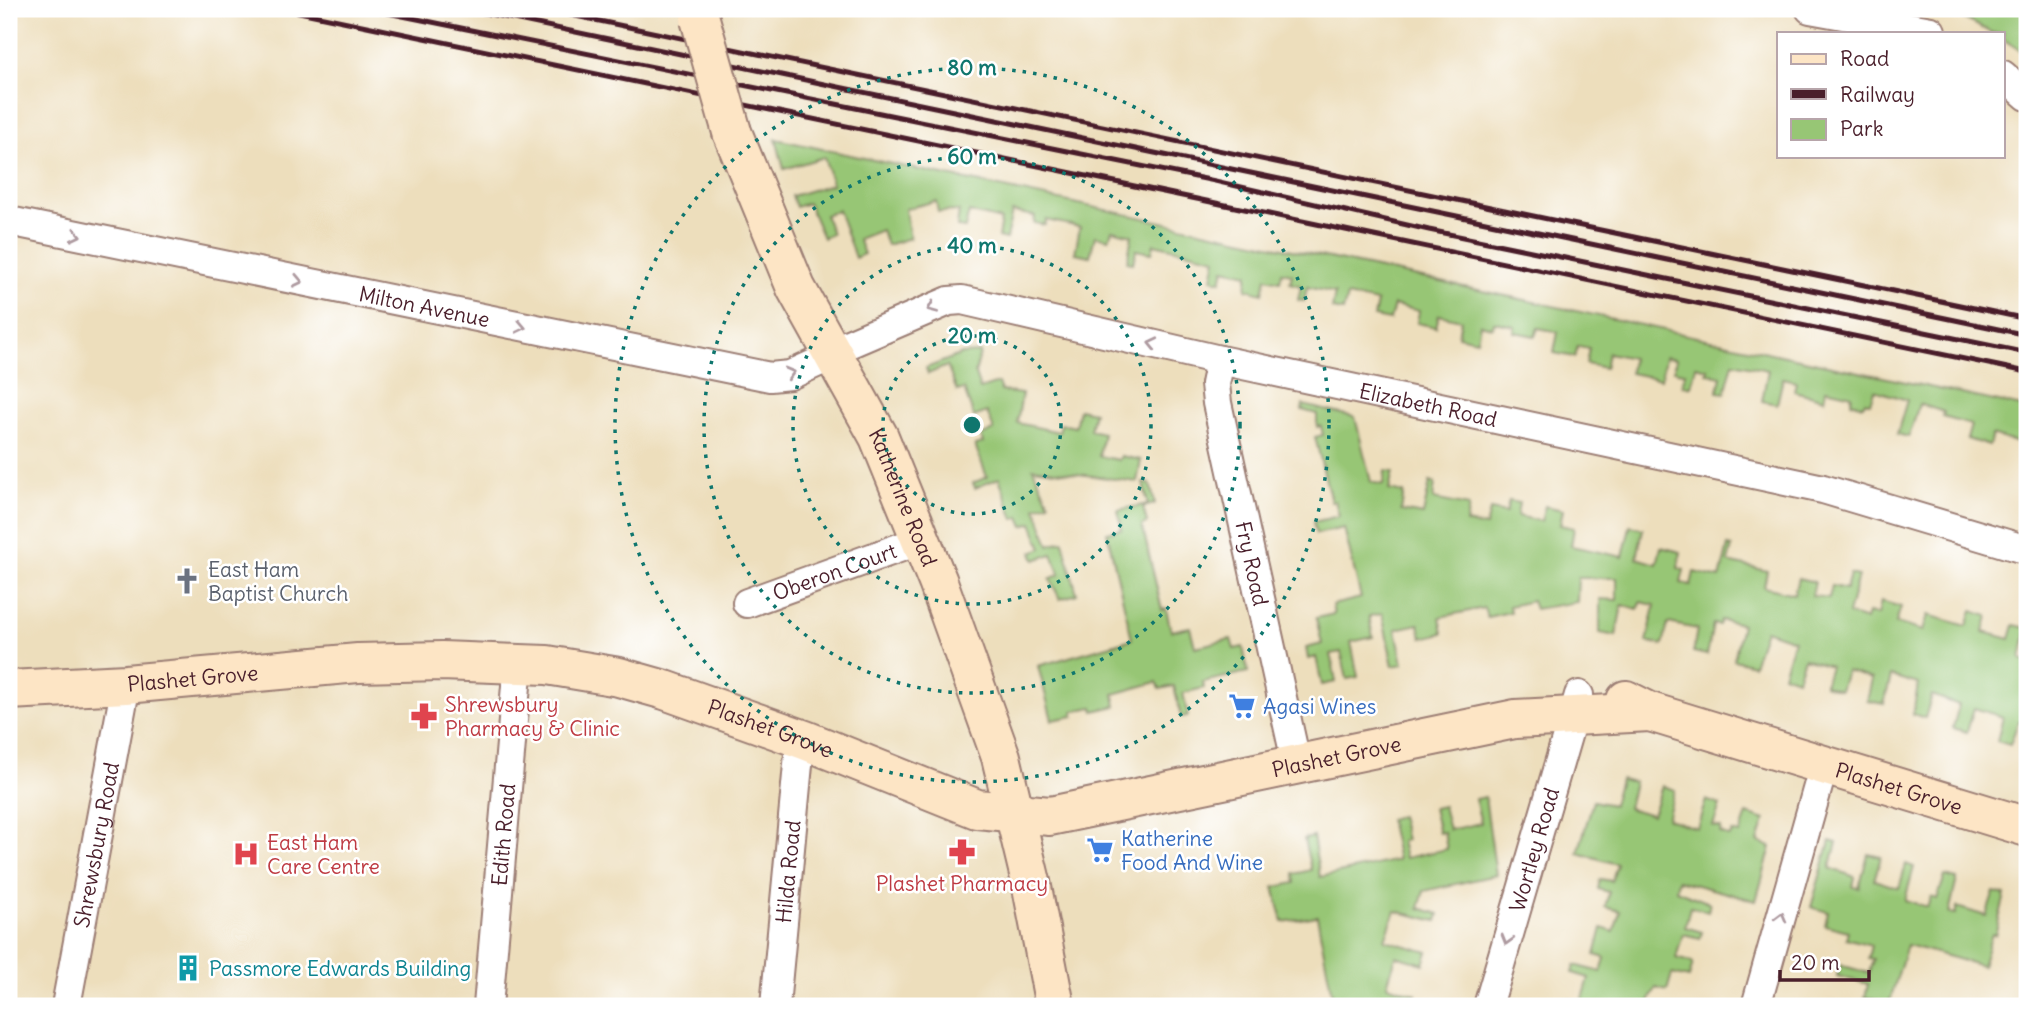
<svg xmlns="http://www.w3.org/2000/svg" width="2036" height="1015" font-family="Delius,sans-serif">
	<style>
		.green { fill: #97c675; stroke: #707250; stroke-width: 2 }
		.lines { fill: none; stroke-linecap: round; stroke-linejoin: round }
		.minor-casing { stroke: #9c7e74; stroke-width: 32 }
		.secondary-casing { stroke: #9c7e74; stroke-width: 42 }
		.minor { stroke: #fff; stroke-width: 28 }
		.secondary { stroke: #fde5c5; stroke-width: 38 }
		.rail { stroke: #4a1f2b; stroke-width: 5 }
		.secondary-bridge-casing { stroke: #9c7e74; stroke-width: 42; stroke-linecap: butt }
		.secondary-bridge { stroke: #fde5c5; stroke-width: 38 }
		.oneway { stroke: #ae9aa0 }
		.ring { fill: none; stroke: #0f766e; stroke-width: 3.5; stroke-dasharray: 3.5 7 }
		.labels { text-anchor: middle; dominant-baseline: central; stroke-width: 5; stroke-linejoin: round; paint-order: stroke }
		.street-label { font-size: 21px; fill: #4a1f2b; stroke: #fff }
		.worship-label { font-size: 21px; fill: #5b616d; stroke: #fff; text-anchor: start }
		.health-label { font-size: 21px; fill: #be3a42; stroke: #fff; text-anchor: start }
		.shop-label { font-size: 21px; fill: #366cbe; stroke: #fff; text-anchor: start }
		.culture-label { font-size: 21px; fill: #0d838f; stroke: #fff; text-anchor: start }
		.centre { fill: #0f766e; stroke: #fff; stroke-width: 3.5 }
		.ring-label { font-size: 21px; text-anchor: middle; font-weight: bold; fill: #0f766e; stroke: #fff; stroke-width: 5; stroke-linejoin: round; paint-order: stroke }
	</style>
	<rect width="100%" height="100%" fill="#fff"/>
	<filter id="ink" filterUnits="userSpaceOnUse"><feTurbulence type="fractalNoise" baseFrequency=".0143" numOctaves="2"/><feDisplacementMap in="SourceGraphic" scale="14" xChannelSelector="R" yChannelSelector="G"/><feConvolveMatrix kernelMatrix="1 2 1 2 8 2 1 2 1" color-interpolation-filters="sRGB"/></filter>
	<filter id="wash" filterUnits="userSpaceOnUse"><feTurbulence type="fractalNoise" baseFrequency=".00686" numOctaves="4" result="noise"/><feDisplacementMap in="SourceGraphic" scale="28" xChannelSelector="R" yChannelSelector="G"/><feGaussianBlur stdDeviation="1.57" result="paint"/><feColorMatrix in="noise" values="0 0 0 0 0 0 0 0 0 0 0 0 0 0 0 0 0 1.4 0 .05"/><feComposite in="paint" operator="in"/></filter>
	<g filter="url(#wash)">
		<rect width="100%" height="100%" fill="#eddebc"/>
		<g class="green">
			<path d="M1945 9H2027V55L2003 39V33H1992Z"/>
			<path d="M776 139 2027 408V446L1992 435 1989 446 1967 439 1971 425 1943 417 1944 412 1919 404 1909 437 1897 434 1907 400 1874 390 1870 403 1865 401 1863 405 1851 402 1852 395 1826 389 1824 399 1794 391 1796 381 1783 378 1777 404 1762 401 1768 370 1733 363 1725 393 1718 392 1721 376 1707 373 1708 369 1696 366 1691 387 1682 385 1685 373 1674 370 1676 359 1665 357 1661 379 1630 373 1632 358 1608 353 1605 368 1586 364 1589 348 1578 346 1575 357 1554 353 1558 332 1538 328 1535 336 1514 332 1515 326 1494 322 1492 327 1480 324 1477 340 1458 336 1461 320 1439 315 1436 327 1417 323 1419 311 1394 305 1390 320 1374 317 1377 302 1347 296 1343 311 1332 309 1335 293 1307 287 1304 301 1298 300 1301 286 1290 283 1292 274 1282 272 1280 281 1266 278 1263 293 1246 289 1248 274 1224 269 1221 281 1212 279 1216 258 1154 244 1152 253 1136 250 1133 263 1127 262 1132 235 1112 230 1109 239 1095 236 1090 256 1075 253 1080 227 1046 220 1045 225 1034 223 1035 216 1012 212 1006 239 998 237 1001 220 969 212 965 228 957 227 959 211 938 212 936 201 905 209 910 238 887 245 881 230 858 239 864 254 855 258 838 210 825 215 832 234 823 238 808 203 796 207 792 196 832 184 824 157 784 169Z"/>
			<path d="M980 353 975 374 980 389 998 383 1001 391 1022 394 1017 423 1059 432 1061 424 1075 427 1079 409 1094 412 1090 430 1103 433 1099 456 1119 460 1121 456 1141 460 1137 482 1033 468 1049 503 1036 507 1049 545 1063 541 1077 594 1060 599 1050 579 1060 574 1052 554 1035 560 1032 552 1042 548 1032 523 1024 526 1020 517 1014 519 999 478 975 488 973 483 987 477 975 445 983 443 981 436 994 430 987 412 974 417 964 389 957 391 947 366 928 374 926 368 962 354Z"/>
			<path d="M1303 405 1355 417 1371 482 1383 485 1385 471 1393 472 1389 490 1404 493 1401 511 1423 515 1430 482 1435 483 1433 499 1469 506 1466 523 1486 527 1490 510 1506 513 1509 501 1519 503 1517 516 1541 521 1545 506 1563 510 1560 525 1574 528 1571 546 1623 557 1630 526 1643 529 1637 558 1657 564 1661 547 1681 552 1678 568 1684 570 1681 583 1691 585 1694 572 1720 578 1728 546 1732 547 1728 562 1767 571 1764 587 1794 594 1798 578 1815 582 1812 596 1829 598 1832 586 1846 589 1850 574 1858 576 1848 614 1866 620 1868 613 1878 615 1881 601 1901 607 1896 623 1923 631 1928 615 1967 626 1972 611 1988 616 1984 632 2010 639 2014 625 2027 628 2021 659 2027 661V724L2018 722 2010 745 1997 741 2003 717 1974 708 1967 732 1953 728 1959 705 1932 695 1925 718 1913 714 1918 684 1891 676 1884 704 1867 701 1872 679 1846 671 1840 690 1824 685 1830 666 1804 658 1797 679 1783 674 1794 640 1765 630 1753 665 1734 660 1742 624 1721 620 1719 625 1713 624 1707 655 1693 652 1697 629 1668 623 1663 645 1647 642 1655 605 1640 602 1638 609 1622 605 1616 636 1600 633V599L1617 600V578H1578L1577 602 1535 609 1532 601 1509 606 1510 612 1487 617 1484 608 1440 617 1443 633 1422 638 1419 624 1396 629 1403 664 1393 666 1382 614 1369 616 1373 637 1351 642 1358 677 1347 679 1341 652 1331 654 1336 682 1322 685 1316 657 1308 659 1306 648 1322 644 1316 618 1334 614 1332 605 1361 598 1344 528 1316 534 1313 522 1339 516 1335 501H1331L1315 437 1323 435 1321 426 1317 427V414L1302 410Z"/>
			<path d="M1143 483 1150 484 1155 504 1143 507 1147 523 1142 525 1162 610 1166 609 1171 631 1190 627 1195 647 1231 639 1234 649 1243 647 1248 672 1203 682 1204 688 1183 693 1188 716 1181 717 1174 686 1160 689 1157 682 1114 694 1116 706 1094 711 1093 707 1073 711 1074 716 1052 720 1038 666 1132 639 1107 532 1122 529 1118 510 1148 504Z"/>
			<path d="M1620 779 1634 782 1628 808 1652 815 1662 786 1675 790 1667 819 1697 828 1706 800 1720 805 1713 826 1721 828 1720 833 1730 837 1732 832 1740 834 1747 814 1765 820 1758 842 1771 847 1756 901 1678 880 1676 890 1710 903 1708 911 1690 907 1685 927 1702 932 1700 938 1683 934 1676 958 1693 963 1689 978 1672 974 1667 991 1656 988 1647 1006H1564L1566 999 1582 1002 1589 978 1573 973 1575 965 1601 972 1605 958 1595 955 1602 928 1614 932 1620 911 1605 907 1609 892 1598 889 1600 879 1612 881 1617 864 1578 853 1593 801 1613 805Z"/>
			<path d="M1485 797 1496 875 1424 891 1419 908 1439 914 1437 921 1395 911 1385 940 1428 952 1424 964 1396 956 1387 985 1416 994 1413 1006 1384 998 1381 1006H1302L1333 1000 1317 916 1283 922 1274 887 1295 883 1294 874 1311 870 1304 839 1313 837 1320 877 1398 860 1389 819 1400 816 1406 840 1401 841 1405 858 1447 849 1444 832 1439 833 1433 808 1443 806 1449 830 1481 823 1475 799Z"/>
			<path d="M1830 841 1837 843 1830 868 1855 877 1853 887 1859 888 1868 854 1881 857 1874 880 1899 888 1906 864 1914 867 1905 900 1927 907 1931 897 1937 899 1945 876 1957 879 1949 913 1955 914 1957 907 1986 916 1994 892 2005 895 1995 935 1992 934 1982 966 1907 945 1889 1004 1865 997 1868 984 1837 976 1840 965 1869 973 1873 959 1868 958 1871 945 1846 938 1848 931 1825 925 1828 912 1811 907Z"/>
		</g>
	</g>
	<g filter="url(#ink)">
		<g class="lines">
			<g class="minor-casing">
				<g id="minor">
					<path d="M1810 9 1931 31"/>
					<path d="M2003 75 2027 96"/>
					<path id="s1" d="M9 221 770 377 790 375 834 355"/>
					<path id="s2" d="M832 351 949 301 962 300 1220 360 1823 489 2027 550"/>
					<path id="s3" d="M1220 360 1215 384 1217 403 1297 766"/>
					<path id="s4" d="M747 603 921 540"/>
					<path id="s5" d="M66 1006 126 684"/>
					<path id="s6" d="M488 1006 518 663"/>
					<path id="s7" d="M775 1006 799 754 805 740"/>
					<path id="s8" d="M1488 1006 1579 695"/>
					<path d="M1756 1006 1824 765"/>
				</g>
			</g>
			<g class="secondary-casing">
				<g id="secondary">
					<path id="s9" d="M732 132 796 288 879 437 938 582 1001 757 1031 882 1055 1006"/>
					<path id="s10" d="M9 690 126 684 358 663 442 661 547 665 619 677 665 690 805 740 977 809 1050 816 1515 719 1650 712"/>
					<path id="s11" d="M1626 700 1650 712 2027 827"/>
				</g>
			</g>
			<use href="#minor" class="minor"/>
			<use href="#secondary" class="secondary"/>
			<g class="rail">
				<path d="M285 9 2027 372"/>
				<path d="M368 9 1215 181 1429 230 2027 353"/>
				<path d="M465 9 2027 335"/>
				<path d="M542 9 2027 319"/>
			</g>
			<g class="secondary-bridge-casing">
				<path id="secondary-bridge" d="M700 19 732 132"/>
			</g>
			<use href="#secondary-bridge" class="secondary-bridge"/>
		</g>
		<defs><path id="oneway-chevron" d="M-2-3.5L2.5 0L-2 3.5" fill="none" stroke-width="1.6" stroke-linecap="round" stroke-linejoin="round" transform="scale(1.75)"/></defs>
		<g class="oneway">
			<use href="#oneway-chevron" transform="translate(76 235) rotate(12)"/>
			<use href="#oneway-chevron" transform="translate(298 281) rotate(12)"/>
			<use href="#oneway-chevron" transform="translate(932 308) rotate(157)"/>
			<use href="#oneway-chevron" transform="translate(521 327) rotate(12)"/>
			<use href="#oneway-chevron" transform="translate(1153 344) rotate(-167)"/>
			<use href="#oneway-chevron" transform="translate(790 373) rotate(-15)"/>
			<use href="#oneway-chevron" transform="translate(1781 917) rotate(-75)"/>
			<use href="#oneway-chevron" transform="translate(1507 940) rotate(106)"/>
		</g>
	</g>
	<g class="ring">
		<circle cx="972" cy="425" r="89"/>
		<circle cx="972" cy="425" r="179"/>
		<circle cx="972" cy="425" r="268"/>
		<circle cx="972" cy="425" r="357"/>
	</g>
	<defs>
		<g id="church-bare" transform="scale(2.1)"><path d="M-1.2-6h2.4v3.5h3.3v2.4h-3.3V6h-2.4V-.1h-3.3v-2.4h3.3Z" fill="#6b7280" stroke="#fff" stroke-width="2.5" paint-order="stroke"/></g>
		<g id="supermarket-bare" transform="scale(2.1)"><path d="M-6-5.5h2.5l.6 2H6L4.5 2H-2.5L-4.4-4H-6ZM-1.5 3.2a1.3 1.3 0 1 0 .1 0ZM3 3.2a1.3 1.3 0 1 0 .1 0Z" fill="#3f7fe0" stroke="#fff" stroke-width="2.5" paint-order="stroke"/></g>
		<g id="pharmacy-bare" transform="scale(2.1)"><path d="M-2-6h4v4h4v4h-4v4h-4v-4h-4v-4h4Z" fill="#e0444e" stroke="#fff" stroke-width="2.5" paint-order="stroke"/></g>
		<g id="hospital-bare" transform="scale(2.1)"><path d="M-5-5h3v3.5h4V-5h3V5h-3V1.5h-4V5h-3Z" fill="#e0444e" stroke="#fff" stroke-width="2.5" paint-order="stroke"/></g>
		<g id="building-bare" transform="scale(2.1)"><path d="M-4-6H4V6H1V3H-1V6H-4ZM-2.5-4.3h1.7v1.8h-1.7ZM.8-4.3h1.7v1.8H.8ZM-2.5-1h1.7V.8h-1.7ZM.8-1h1.7V.8H.8Z" fill="#0f9aa8" stroke="#fff" stroke-width="2.5" paint-order="stroke"/></g>
	</defs>
	<g fill-rule="evenodd">
		<use href="#church-bare" x="187" y="581"/>
		<use href="#supermarket-bare" x="1242" y="706"/>
		<use href="#pharmacy-bare" x="424" y="716"/>
		<use href="#supermarket-bare" x="1100" y="850"/>
		<use href="#pharmacy-bare" x="962" y="852"/>
		<use href="#hospital-bare" x="246" y="854"/>
		<use href="#building-bare" x="188" y="968"/>
	</g>
	<g class="labels">
		<g class="street-label">
			<text stroke="none"><textPath href="#s1" startOffset="424">Milton Avenue</textPath></text>
			<text stroke="none"><textPath href="#s2" startOffset="618">Elizabeth Road</textPath></text>
			<text stroke="none"><textPath href="#s9" startOffset="404">Katherine Road</textPath></text>
			<text stroke="none"><textPath href="#s3" startOffset="208">Fry Road</textPath></text>
			<text stroke="none"><textPath href="#s4" startOffset="93">Oberon Court</textPath></text>
			<text stroke="none"><textPath href="#s10" startOffset="184">Plashet Grove</textPath></text>
			<text stroke="none"><textPath href="#s10" startOffset="772">Plashet Grove</textPath></text>
			<text stroke="none"><textPath href="#s10" startOffset="1360">Plashet Grove</textPath></text>
			<text stroke="none"><textPath href="#s11" startOffset="287">Plashet Grove</textPath></text>
			<text stroke="none"><textPath href="#s6" startOffset="172">Edith Road</textPath></text>
			<text stroke="none"><textPath href="#s5" startOffset="164">Shrewsbury Road</textPath></text>
			<text stroke="none"><textPath href="#s8" startOffset="163">Wortley Road</textPath></text>
			<text stroke="none"><textPath href="#s7" startOffset="135">Hilda Road</textPath></text>
		</g>
		<g class="worship-label">
			<text x="208" y="569">East Ham<tspan x="208" dy="24">Baptist Church</tspan></text>
		</g>
		<g class="health-label">
			<text x="445" y="704">Shrewsbury<tspan x="445" dy="24">Pharmacy &amp; Clinic</tspan></text>
			<text x="267" y="842">East Ham<tspan x="267" dy="24">Care Centre</tspan></text>
			<text x="962" y="883" text-anchor="middle">Plashet Pharmacy</text>
		</g>
		<g class="shop-label">
			<text x="1263" y="706">Agasi Wines</text>
			<text x="1121" y="838">Katherine<tspan x="1121" dy="24">Food And Wine</tspan></text>
		</g>
		<g class="culture-label">
			<text x="209" y="968">Passmore Edwards Building</text>
		</g>
	</g>
	<circle cx="972" cy="425" r="10" class="centre"/>
	<g class="ring-label">
		<text x="972" y="75">80 m</text>
		<text x="972" y="164">60 m</text>
		<text x="972" y="253">40 m</text>
		<text x="972" y="343">20 m</text>
	</g>
	<rect width="2036" height="1015" fill="none" stroke="#fff" stroke-width="35"/>
	<rect x="1777" y="32" width="228" height="126" fill="#ffffff" stroke="#b7a5aa" stroke-width="2"/>
	<rect x="1791" y="54" width="35" height="10" fill="#fde5c5" stroke="#b7a5aa" stroke-width="2"/>
	<text x="1840" y="66" font-size="21" fill="#4a1f2b">Road</text>
	<rect x="1791" y="89" width="35" height="10" fill="#4a1f2b" stroke="#b7a5aa" stroke-width="2"/>
	<text x="1840" y="102" font-size="21" fill="#4a1f2b">Railway</text>
	<rect x="1791" y="119" width="35" height="21" fill="#97c675" stroke="#b7a5aa" stroke-width="2"/>
	<text x="1840" y="136" font-size="21" fill="#4a1f2b">Park</text>
	<path d="M1780 970v10h89v-10" fill="none" stroke="#4a1f2b" stroke-width="3.5"/>
	<text x="1791" y="970" font-size="21" fill="#4a1f2b" stroke="#ffffff" stroke-width="5" paint-order="stroke">20 m</text>
</svg>
